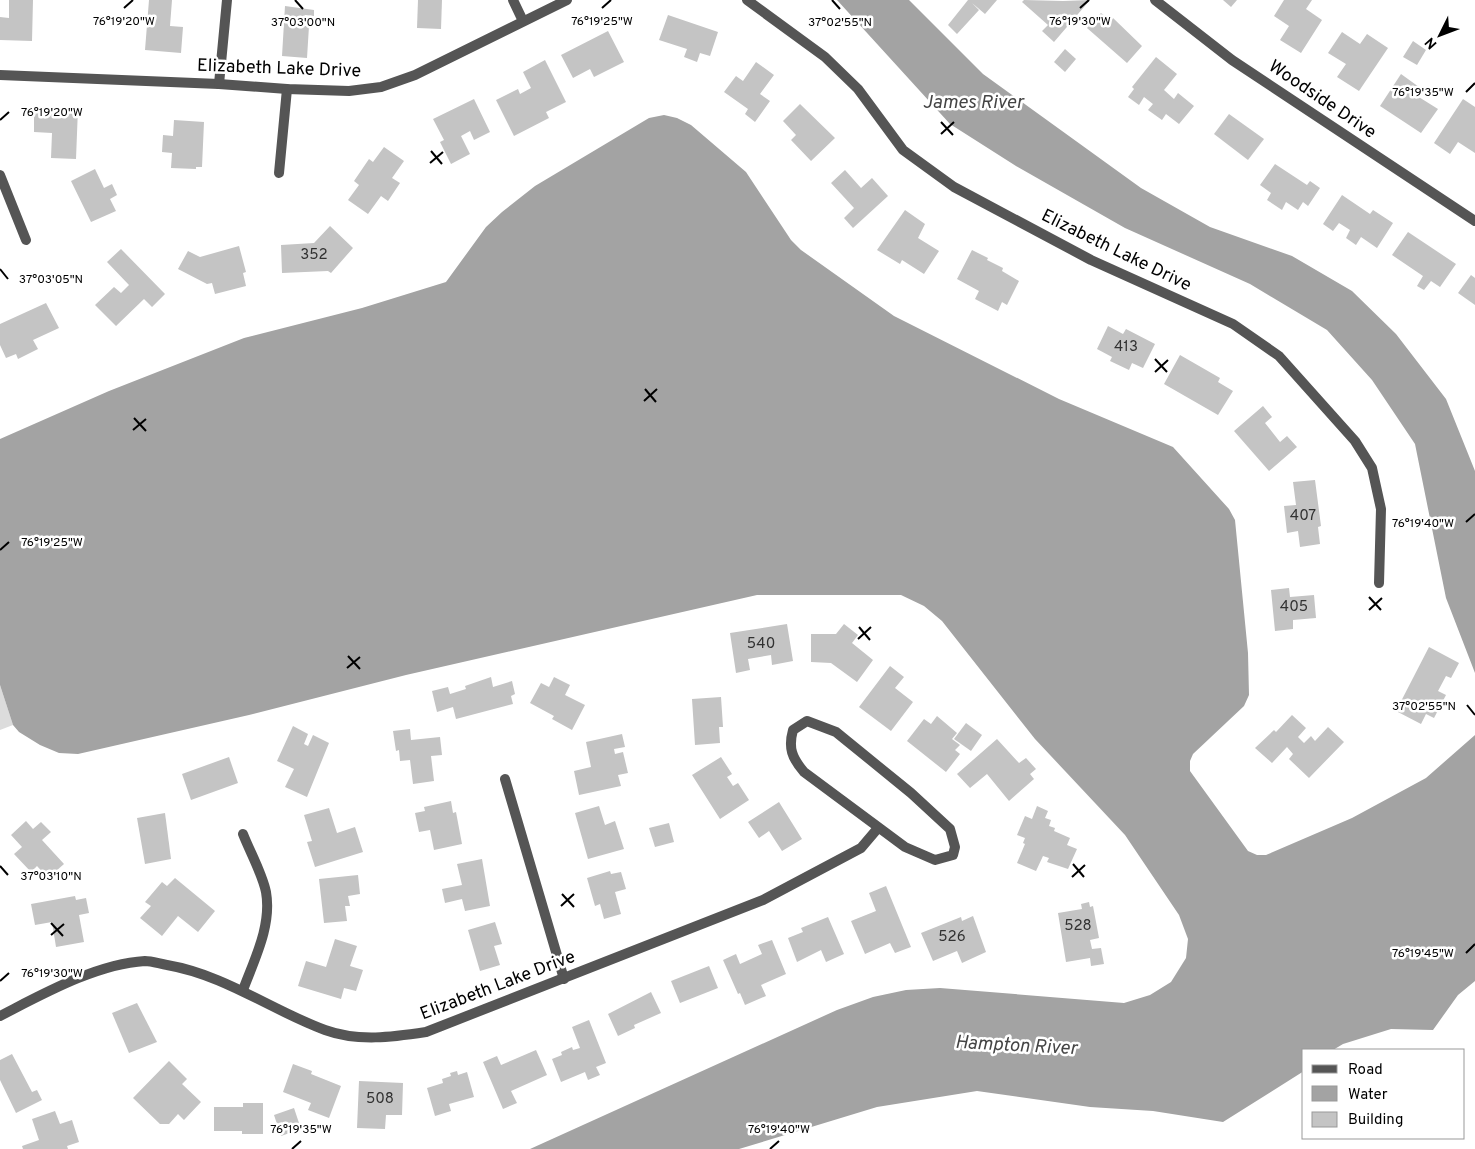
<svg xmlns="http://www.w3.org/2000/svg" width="1475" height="1149" font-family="Overpass,sans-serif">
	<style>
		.green { fill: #dcdcdc }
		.water { fill: #a3a3a3 }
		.building { fill: #c4c4c4 }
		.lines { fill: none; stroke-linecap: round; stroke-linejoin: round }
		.street { stroke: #555; stroke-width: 10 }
		.ticks { fill: none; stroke: #000; stroke-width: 2 }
		.labels { text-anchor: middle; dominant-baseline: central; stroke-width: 5; stroke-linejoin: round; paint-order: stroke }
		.number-label { font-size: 15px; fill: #313131 }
		.street-label { font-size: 18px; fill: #000; stroke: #fff }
		.water-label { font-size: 19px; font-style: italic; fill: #444; stroke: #fff }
		.ticks-label { font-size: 12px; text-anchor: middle; fill: #000; stroke: #fff; stroke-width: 5; stroke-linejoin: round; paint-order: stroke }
	</style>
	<rect width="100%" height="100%" fill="#fff"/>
	<path class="green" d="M0 685 13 725 0 730Z"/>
	<g class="water">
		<path d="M837 0H909L983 74 1141 188 1210 227 1292 256 1352 291 1396 334 1446 399 1475 471V673L1446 598 1415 444 1372 380 1327 330 1250 284 1125 228 1016 166 950 124Z"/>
		<path d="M664 115 677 118 691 125 746 172 791 240 801 250 894 316 1059 399 1173 447 1229 509 1235 520 1248 653 1249 695 1244 706 1193 754 1190 761V771L1248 851 1257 855H1266L1352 818 1426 778 1475 735V981L1458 995 1433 1030 1391 1029 1343 1044 1333 1050H1304V1071L1223 1122 1153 1111 1090 1107 977 1091 877 1107 739 1149H530L837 1010 873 997 906 990 940 988 1124 1003 1150 995 1171 982 1186 958 1188 939 1179 915 1125 835 1035 739 942 621 924 606 901 595H757L406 675 249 715 78 754 59 753 40 745 19 732 13 725 0 685V439L109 391 244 338 362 308 446 282 486 227 502 212 535 186 649 118Z"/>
	</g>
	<g class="building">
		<path d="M9 0H33L32 41 0 40V17L9 18Z"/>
		<path d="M149 0H172L170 26 183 27 181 53 145 50Z"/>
		<path d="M418 0H442L441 29 417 28Z"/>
		<path d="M968 0H997L985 14 972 3 979 10 957 34 948 25Z"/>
		<path d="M1024 0 1063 1 1090 0 1054 42 1042 31 1048 25 1022 2Z"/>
		<path d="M1223 0H1237L1231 7Z"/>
		<path d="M1284 0H1312L1306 9 1322 20 1301 53 1280 40 1289 26 1274 16Z"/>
		<path d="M285 6 314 10V16L305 15 304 26H309L307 58 282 56Z"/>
		<path d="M1101 13 1111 21 1113 18 1142 46 1127 63 1087 28Z"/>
		<path d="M668 15 718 32 710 56 700 53 697 62 684 57 687 49 659 40Z"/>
		<path d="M608 31 624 62 594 77 590 69 573 78 561 55Z"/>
		<path d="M1342 32 1360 44 1367 34 1388 48 1359 91 1337 77 1346 64 1328 53Z"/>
		<path d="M1413 41 1426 50 1417 65 1403 57Z"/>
		<path d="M1065 49 1076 59 1065 72 1054 62Z"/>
		<path d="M1156 57 1177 74 1164 90 1174 99 1178 93 1194 106 1179 124 1166 114 1162 120 1148 110 1153 104 1144 97 1139 105 1128 97 1134 89 1132 87Z"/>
		<path d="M545 60 566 102 546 112 549 118 514 136 496 100 518 89 520 94 531 88 523 72Z"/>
		<path d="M756 62 774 75 760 94 770 101 755 122 745 114 748 109 724 92 736 76 743 81Z"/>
		<path d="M1401 74 1419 87 1414 94 1438 109 1421 133 1380 106Z"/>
		<path d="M474 99 490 132 474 140 470 131 461 136 470 154 451 164 440 142 444 140 433 119Z"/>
		<path d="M1463 99 1475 107V153L1458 142 1450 154 1434 143Z"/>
		<path d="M800 104 835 138 811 161 791 140 796 135 783 121Z"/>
		<path d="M34 107 78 108 76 159 51 158 52 133 34 132Z"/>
		<path d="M1229 114 1264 139 1248 160 1214 134Z"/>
		<path d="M174 120 204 122 202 167H196V169L171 168 172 153 162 152 163 135 173 136Z"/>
		<path d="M384 147 404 161 392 178 400 183 388 201 381 196 368 214 348 200 359 185 354 181 369 159 373 162Z"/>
		<path d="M1275 164 1307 185 1310 181 1320 188 1308 206 1303 202 1298 210 1286 202 1282 210 1267 200 1271 193 1260 185Z"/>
		<path d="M95 169 104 188 112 184 117 195 110 199 116 211 91 222 71 181Z"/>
		<path d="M845 170 861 188 872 178 888 196 853 228 844 218 854 208 831 183Z"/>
		<path d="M1342 195 1370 214 1373 210 1393 223 1377 248 1361 237 1356 245 1346 238 1350 230 1339 223 1333 231 1323 224Z"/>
		<path d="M905 210 925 224 918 238 939 251 924 274 902 260 900 264 877 250Z"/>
		<path d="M330 226 353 248 331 273 328 271 282 273 281 245 314 243Z"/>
		<path d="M1408 232 1456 264 1440 287 1431 281 1424 290 1417 286 1423 276 1392 255Z"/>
		<path d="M239 246 246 272 243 273 246 286 215 294 212 283 207 284 178 269 188 251 200 257Z"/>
		<path d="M121 249 165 294 152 307 144 299 116 326 95 305 114 287 121 293 129 285 107 262Z"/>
		<path d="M972 250 988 258 987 260 1003 268 1002 271 1019 281 1007 305 1002 302 998 311 975 299 979 291 957 279Z"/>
		<path d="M1471 275 1475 278V305L1458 293Z"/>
		<path d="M46 303 59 328 33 340 38 349 18 359 16 354 6 358 0 345V324Z"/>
		<path d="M1108 326 1123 334 1126 329 1155 344 1143 368 1132 363 1129 370 1110 361 1112 357 1097 349Z"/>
		<path d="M1180 355 1220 378 1218 382 1233 391 1218 415 1164 384Z"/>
		<path d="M1263 406 1272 417 1265 423 1280 442 1287 436 1297 447 1269 471 1234 431Z"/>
		<path d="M1315 480 1321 526 1318 527 1320 544 1300 547 1298 531 1287 533 1284 506 1296 505 1293 482Z"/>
		<path d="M1289 588 1290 597 1314 595 1316 618 1293 620V629L1275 631 1271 590Z"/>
		<path d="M787 624 793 661 772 665 771 655 748 659 750 670 736 673 730 633Z"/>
		<path d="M844 624 858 635 852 643 873 660 857 682 831 663 811 662V634H836Z"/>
		<path d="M1429 647 1459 663 1451 678 1446 676 1438 691 1446 695 1434 718 1426 714 1421 724 1396 711Z"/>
		<path d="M890 666 904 677 895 688 913 702 891 731 859 707Z"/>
		<path d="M491 677 493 687 512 681 515 694 511 696 513 704 456 719 453 707 437 712 432 691 448 687 450 694 466 689 465 686Z"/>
		<path d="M554 677 570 685 565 695 585 705 572 730 552 719 554 716 530 703 541 683 549 687Z"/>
		<path d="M721 697 723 727H719L720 743 695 745 692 699Z"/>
		<path d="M1292 715 1306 728 1298 737 1304 743 1311 736 1315 741 1328 727 1344 742 1309 778 1289 759 1293 754 1287 747 1272 763 1255 748 1274 730 1276 732Z"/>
		<path d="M937 716 957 733 952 739 960 745 955 750 960 754 946 772 907 741 924 719 931 724Z"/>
		<path d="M966 723 982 735 971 751 954 739Z"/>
		<path d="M293 726 308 734 304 744 308 746 313 735 329 743 307 797 285 787 294 769 277 761Z"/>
		<path d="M410 729 411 740 440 737 442 755 431 756 434 781 413 784 410 760 400 761 399 750 396 751 393 731Z"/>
		<path d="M622 734 625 747 614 749 615 754 623 752 628 773 618 775 621 786 579 795 574 771 591 767 586 742Z"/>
		<path d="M997 739 1019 763 1026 758 1036 769 1030 774 1034 779 1009 801 987 774 970 788 957 774Z"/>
		<path d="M229 757 238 783 191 800 182 774Z"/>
		<path d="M721 757 732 774 727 777 733 786 738 783 749 800 720 819 692 775Z"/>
		<path d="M451 801 453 813 456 812 462 844 434 850 430 830 419 832 415 813 425 811 424 807Z"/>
		<path d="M779 802 802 839 782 851 769 831 759 838 748 822Z"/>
		<path d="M599 806 605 825 615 821 624 849 588 859 575 813Z"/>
		<path d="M1037 806 1048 811 1045 818 1051 820 1049 826 1055 828 1054 831 1070 838 1067 845 1077 849 1068 869 1047 862 1049 858 1043 856 1036 871 1017 863 1025 844 1023 843 1025 838 1017 835 1025 816 1032 819Z"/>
		<path d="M329 808 337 833 355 827 363 852 315 867 307 842 312 841 304 815Z"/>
		<path d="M165 813 171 859 145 864 137 818Z"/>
		<path d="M26 821 33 829 41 822 51 832 42 840 64 864 48 878 37 866 31 872 14 854 22 847 11 835Z"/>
		<path d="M669 823 674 842 655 847 649 828Z"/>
		<path d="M482 859 490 906 465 911 462 899 445 903 442 889 462 885 457 864Z"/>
		<path d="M610 871 611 874 621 872 626 889 615 892 621 914 604 919 600 904 595 906 587 878Z"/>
		<path d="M358 875 360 894 348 896 350 906H345L347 921 324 923 319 879Z"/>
		<path d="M175 878 215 911 198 932 178 916 162 936 140 918 151 906 145 902 162 882 167 886Z"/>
		<path d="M886 886 911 947 895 953 890 943 865 954 851 921 876 911 869 893Z"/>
		<path d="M75 896 76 900 86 898 89 913 79 915 84 942 56 947 52 922 35 925 31 904Z"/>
		<path d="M1089 902 1090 907 1093 906 1099 938 1090 940 1092 949 1101 948 1104 964 1091 966 1090 958 1066 962 1058 913 1082 909 1081 904Z"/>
		<path d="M973 916 986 952 962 963 957 951 933 961 921 933 961 917 962 921Z"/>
		<path d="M828 917 844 954 826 962 821 950 797 962 788 938 803 932 801 928Z"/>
		<path d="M495 922 502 944 494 946 500 965 480 971 468 930Z"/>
		<path d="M335 939 357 946 350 966 363 970 356 991 344 988 341 999 298 986 306 961 326 967Z"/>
		<path d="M772 940 786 974 761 985 766 996 745 1005 740 993 738 994 723 960 736 954 740 964 762 954 758 945Z"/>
		<path d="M709 966 718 988 680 1003 671 981Z"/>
		<path d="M651 992 661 1013 634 1025 635 1028 618 1036 608 1014Z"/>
		<path d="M137 1003 157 1042 129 1053 112 1013Z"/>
		<path d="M589 1020 606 1063 596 1067 600 1075 588 1080 585 1072 561 1082 552 1059 562 1055 561 1052 572 1047 573 1050 580 1048 572 1027Z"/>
		<path d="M536 1050 547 1075 511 1091 517 1103 503 1109 483 1062 497 1056 501 1065Z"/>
		<path d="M12 1054 32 1092 37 1090 42 1100 16 1113 0 1080V1060Z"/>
		<path d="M169 1061 187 1079 182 1084 201 1102 184 1120 178 1114 169 1124H160L133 1098Z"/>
		<path d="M293 1064 312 1071 311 1074 341 1086 329 1118 308 1110 311 1103 283 1092Z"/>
		<path d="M457 1071 458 1075 467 1072 474 1097 449 1104 451 1111 435 1116 427 1088 443 1083 442 1079 451 1076 450 1073Z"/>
		<path d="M359 1081 403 1083 402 1115H386L385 1129 357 1128Z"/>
		<path d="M243 1103H263V1134H242V1131H214V1107H243Z"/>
		<path d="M294 1108 301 1129 281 1136 274 1115Z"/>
		<path d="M55 1111 60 1124 72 1120 79 1142 67 1146 68 1149H23L22 1146 39 1140 32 1119Z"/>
	</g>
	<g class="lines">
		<g class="street">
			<path d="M513 0 523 21"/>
			<path d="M747 0 825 57 858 89 903 150 954 187 1091 260 1233 324 1279 356 1355 441 1372 468 1381 509 1379 583"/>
			<path d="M1155 0 1232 60 1475 221"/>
			<path d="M0 75 219 84 287 89 349 91 381 87 415 75 567 0"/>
			<path d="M219 84 227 0"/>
			<path d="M279 173 287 89"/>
			<path d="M0 175 26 240"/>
			<path d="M807 721 836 732 911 793 950 829 955 847 953 855 935 860 905 847 804 772C792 758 788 748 793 730Z"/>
			<path d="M505 779 564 979"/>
			<path d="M243 990C254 960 272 926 266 892 262 873 250 852 243 834"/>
			<path d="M0 1016C43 994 96 964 145 961 152 961 160 964 167 965 225 975 271 1010 325 1030 358 1042 393 1037 426 1032L763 900 861 848 878 828"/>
		</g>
	</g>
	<path class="ticks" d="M295 0 303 9M832 0 840 9M124 8 133 0M602 8 611 0M1080 8 1089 0M1466 92 1475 83M0 120 9 112M941 122 953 135M941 134 954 122M431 151 442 164M430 163 443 152M0 269 8 279M1155 359 1167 372M1155 372 1168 360M645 389 656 402M644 401 657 389M134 418 146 431M133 430 146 419M1466 522 1475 514M0 550 9 542M1369 597 1381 610M1369 610 1382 598M859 627 870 640M858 639 871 627M348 656 360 669M347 668 360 657M1467 705 1475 715M1073 864 1084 877M0 866 8 875M1072 877 1085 865M562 894 574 907M561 906 574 894M51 923 63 936M51 935 64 924M1466 953 1475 944M0 981 9 973M292 1149 301 1141M770 1149 779 1141"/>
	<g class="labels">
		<g class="number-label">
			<text x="314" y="255">352</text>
			<text x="1126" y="347">413</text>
			<text x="1303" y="516">407</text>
			<text x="1294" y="607">405</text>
			<text x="761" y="644">540</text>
			<text x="1078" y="926">528</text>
			<text x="952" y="937">526</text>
			<text x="380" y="1099">508</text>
		</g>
		<g class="street-label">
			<text transform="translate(279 69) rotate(2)">Elizabeth Lake Drive</text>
			<text transform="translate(1322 100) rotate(34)">Woodside Drive</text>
			<text transform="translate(1116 251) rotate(26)">Elizabeth Lake Drive</text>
			<text transform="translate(498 986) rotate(-21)">Elizabeth Lake Drive</text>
		</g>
		<g class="water-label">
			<text x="973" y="103">James River</text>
			<text transform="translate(1016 1046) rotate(3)">Hampton River</text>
		</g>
	</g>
	<g class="ticks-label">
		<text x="124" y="25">76°19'20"W</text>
		<text x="1080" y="25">76°19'30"W</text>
		<text x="602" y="25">76°19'25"W</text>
		<text x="303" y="26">37°03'00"N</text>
		<text x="840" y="26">37°02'55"N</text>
		<text x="1423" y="96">76°19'35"W</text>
		<text x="52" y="116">76°19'20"W</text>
		<text x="51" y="283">37°03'05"N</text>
		<text x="1423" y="527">76°19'40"W</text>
		<text x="52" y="546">76°19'25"W</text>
		<text x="1424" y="710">37°02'55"N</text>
		<text x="51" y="880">37°03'10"N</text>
		<text x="1423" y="957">76°19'45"W</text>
		<text x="52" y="977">76°19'30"W</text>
		<text x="301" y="1133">76°19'35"W</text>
		<text x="779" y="1133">76°19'40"W</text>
	</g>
	<rect x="1302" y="1049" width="162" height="90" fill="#ffffff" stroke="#999999"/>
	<rect x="1312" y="1065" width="25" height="8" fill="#555555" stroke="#999999"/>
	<text x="1348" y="1074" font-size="15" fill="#000000">Road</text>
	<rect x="1312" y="1086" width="25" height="15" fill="#a3a3a3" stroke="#999999"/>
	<text x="1348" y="1099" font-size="15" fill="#000000">Water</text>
	<rect x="1312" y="1112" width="25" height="15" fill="#c4c4c4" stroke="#999999"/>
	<text x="1348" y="1124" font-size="15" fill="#000000">Building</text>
	<g transform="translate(1440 35) rotate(228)" stroke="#ffffff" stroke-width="4" paint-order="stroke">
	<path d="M0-4L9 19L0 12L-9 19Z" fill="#000000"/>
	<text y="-8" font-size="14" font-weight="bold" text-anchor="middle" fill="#000000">N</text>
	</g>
</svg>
